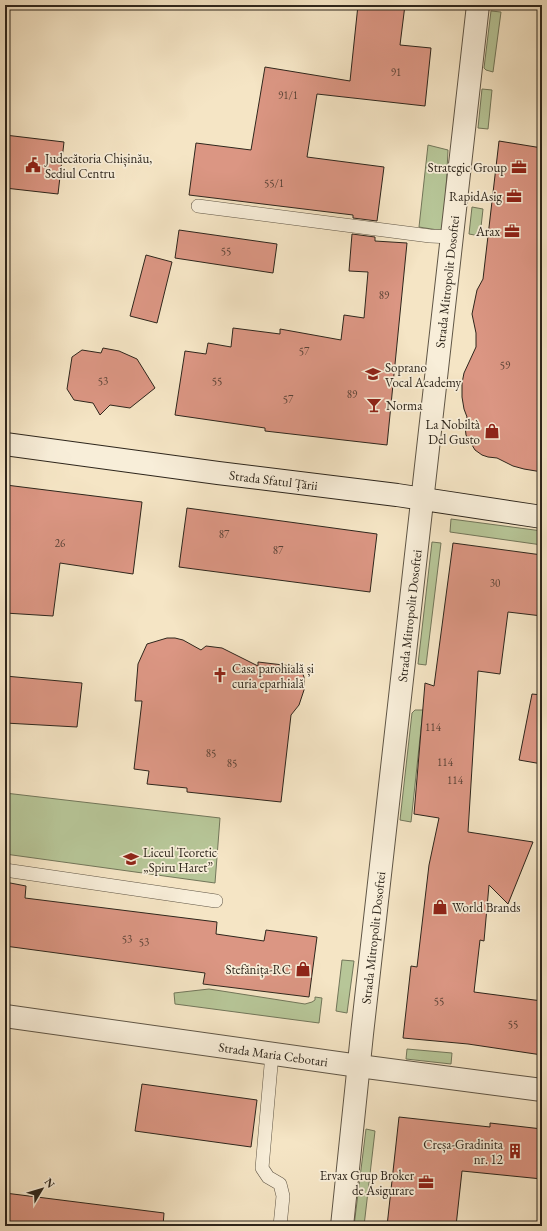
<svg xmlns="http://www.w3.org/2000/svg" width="547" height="1231" font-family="'EB Garamond',serif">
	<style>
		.green { fill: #b7c698; stroke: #72765a }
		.building { fill: #db9683; stroke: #2e261c }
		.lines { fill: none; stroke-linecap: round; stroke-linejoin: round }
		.service-casing { stroke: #605646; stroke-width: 14 }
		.minor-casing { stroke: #605646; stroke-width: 24 }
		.secondary-casing { stroke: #2e261c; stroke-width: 24 }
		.service { stroke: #f8eed9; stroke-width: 13 }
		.minor { stroke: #f8eed9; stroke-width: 22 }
		.secondary { stroke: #f8eed9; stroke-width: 22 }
		.labels { text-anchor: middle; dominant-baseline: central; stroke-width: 3.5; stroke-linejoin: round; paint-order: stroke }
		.number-label { font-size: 11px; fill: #594236 }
		.poi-label { font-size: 13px; fill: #2e261c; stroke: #f8eed9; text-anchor: end }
		.street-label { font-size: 13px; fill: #2e261c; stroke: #f8eed9 }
	</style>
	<rect width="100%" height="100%" fill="#f5e5c5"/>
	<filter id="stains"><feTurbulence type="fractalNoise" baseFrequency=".005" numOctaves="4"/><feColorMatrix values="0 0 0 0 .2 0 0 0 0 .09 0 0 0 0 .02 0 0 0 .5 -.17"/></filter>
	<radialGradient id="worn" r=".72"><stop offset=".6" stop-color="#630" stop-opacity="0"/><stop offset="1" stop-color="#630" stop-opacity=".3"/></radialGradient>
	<g class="green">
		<path d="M491 11 501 12 493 72 486 70 484 68Z"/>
		<path d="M482 89 492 90 488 129 478 128Z"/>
		<path d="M428 145 448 150 444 231 419 227Z"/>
		<path d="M472 207 483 209 480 236 469 234Z"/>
		<path d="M451 519 542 531V545L450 532Z"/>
		<path d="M432 542 441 543 426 665 418 664Z"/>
		<path d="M415 710H423L411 822 400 820 412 713Z"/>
		<path d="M5 793 220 818 215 883 5 854Z"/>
		<path d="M342 960 354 961 347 1013 336 1011Z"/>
		<path d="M209 989 305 1004 312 1002 315 1000V997L322 998 319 1023 175 1004 174 993Z"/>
		<path d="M407 1049 452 1053 451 1064 406 1059Z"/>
		<path d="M366 1129 375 1131 364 1226H354Z"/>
	</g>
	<g class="building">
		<path d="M358 5H405L400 45 431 48 425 106 317 94 307 157 384 167 377 221 353 218V215L189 195 196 143 251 150 265 67 350 81Z"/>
		<path d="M5 135 64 142 58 194 5 188Z"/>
		<path d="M499 141 542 148V472L524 469 513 466 497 458 488 457 482 455 475 450 466 435 465 426 467 417 464 409 462 397V383L464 373 476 347V333L472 314 477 290 483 279Z"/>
		<path d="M179 230 277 244 273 273 175 258Z"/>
		<path d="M352 234 375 237V241L407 243 387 445 265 431V428L175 415 185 351 206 354 208 343 231 347 233 328 280 334V329L341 340 344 315 364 318 368 272 349 271Z"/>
		<path d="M146 255 172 262 157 323 130 316Z"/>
		<path d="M103 348 119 351 137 359 155 388 130 408 110 405 100 415 93 403 74 400 67 389 72 357 82 350 101 353Z"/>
		<path d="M6 485 142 502 133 574 60 563 53 616 5 613V497Z"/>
		<path d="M187 508 377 534 370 592 179 567Z"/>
		<path d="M453 543 542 555V616L508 612 500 674 478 671 468 832 533 842 508 904 489 885 484 941 480 940 474 992 542 1001V1055L468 1044 403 1038 411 966 417 967 429 865 439 818 414 814 425 683 434 686Z"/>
		<path d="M167 638H175L183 640 201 650 206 646 222 648 258 666V662L300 667 304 677V690L299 705 291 715 281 802 187 792V788L147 784 149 771 134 769 142 701H135L138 664 147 644Z"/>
		<path d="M5 676 82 683 77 727 5 723Z"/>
		<path d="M532 694 542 695V764L519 760Z"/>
		<path d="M5 882 26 886 25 898 217 922 216 934 264 941 266 930 317 937 309 997 203 984 205 973 5 946Z"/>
		<path d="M142 1084 257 1100 251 1147 135 1131Z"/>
		<path d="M399 1117 490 1127V1123L542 1129V1179L462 1171 456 1226H387Z"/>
		<path d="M5 1193 164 1213 163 1226H5Z"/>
	</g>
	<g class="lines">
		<g class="service-casing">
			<g id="service">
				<path d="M198 206 430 236 452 237"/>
				<path d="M5 870 216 901"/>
				<path d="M272 1054 262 1168 268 1177 280 1184 283 1196 280 1226"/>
			</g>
		</g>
		<g class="minor-casing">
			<g id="minor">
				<path id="s1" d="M5 1016 359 1066 542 1090"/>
				<path id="s2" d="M342 1226 362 1034 478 5"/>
			</g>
		</g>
		<g class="secondary-casing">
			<g id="secondary">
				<path id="s3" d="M5 444 218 473 397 495 542 517"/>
			</g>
		</g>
		<use href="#service" class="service"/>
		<use href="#minor" class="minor"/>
		<use href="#secondary" class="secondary"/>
	</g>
	<defs>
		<g id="civic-bare" transform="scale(1.2)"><path d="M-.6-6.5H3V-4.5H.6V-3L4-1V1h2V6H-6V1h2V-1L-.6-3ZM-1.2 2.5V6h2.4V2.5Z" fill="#8f2418" stroke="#f8eed9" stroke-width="2.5" paint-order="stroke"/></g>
		<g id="office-bare" transform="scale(1.2)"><path d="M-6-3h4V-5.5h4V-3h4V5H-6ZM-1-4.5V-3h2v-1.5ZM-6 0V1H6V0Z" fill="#8f2418" stroke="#f8eed9" stroke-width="2.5" paint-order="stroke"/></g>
		<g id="school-bare" transform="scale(1.2)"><path d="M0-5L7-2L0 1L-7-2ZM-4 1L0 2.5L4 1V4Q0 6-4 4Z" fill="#8f2418" stroke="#f8eed9" stroke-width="2.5" paint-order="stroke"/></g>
		<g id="bar-bare" transform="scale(1.2)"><path d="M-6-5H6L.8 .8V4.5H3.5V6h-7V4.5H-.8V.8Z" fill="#8f2418" stroke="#f8eed9" stroke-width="2.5" paint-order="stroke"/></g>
		<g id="shop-bare" transform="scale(1.2)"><path d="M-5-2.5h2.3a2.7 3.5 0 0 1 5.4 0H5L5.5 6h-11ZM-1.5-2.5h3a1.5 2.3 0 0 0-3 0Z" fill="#8f2418" stroke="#f8eed9" stroke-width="2.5" paint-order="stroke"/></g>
		<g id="church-bare" transform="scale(1.2)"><path d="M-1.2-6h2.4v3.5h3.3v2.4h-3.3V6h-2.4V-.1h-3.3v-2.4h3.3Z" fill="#8f2418" stroke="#f8eed9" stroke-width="2.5" paint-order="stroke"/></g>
		<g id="building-bare" transform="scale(1.2)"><path d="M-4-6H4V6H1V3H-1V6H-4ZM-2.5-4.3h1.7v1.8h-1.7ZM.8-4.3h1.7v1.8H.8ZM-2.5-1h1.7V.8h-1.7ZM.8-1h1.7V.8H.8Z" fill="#8f2418" stroke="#f8eed9" stroke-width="2.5" paint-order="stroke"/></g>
	</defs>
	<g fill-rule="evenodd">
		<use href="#civic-bare" x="33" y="165"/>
		<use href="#office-bare" x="519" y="167"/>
		<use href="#office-bare" x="514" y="196"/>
		<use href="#office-bare" x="512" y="231"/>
		<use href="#school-bare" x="373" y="374"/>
		<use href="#bar-bare" x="374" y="405"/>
		<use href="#shop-bare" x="492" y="431"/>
		<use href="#church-bare" x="220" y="675"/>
		<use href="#school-bare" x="131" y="859"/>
		<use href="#shop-bare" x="440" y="907"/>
		<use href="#shop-bare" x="303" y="969"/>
		<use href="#building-bare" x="515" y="1151"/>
		<use href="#office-bare" x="426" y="1182"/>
	</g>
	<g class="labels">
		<g class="number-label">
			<text x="396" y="72">91</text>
			<text x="288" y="95">91/1</text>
			<text x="274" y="183">55/1</text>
			<text x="226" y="251">55</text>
			<text x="384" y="295">89</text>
			<text x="304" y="351">57</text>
			<text x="505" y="365">59</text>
			<text x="103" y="381">53</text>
			<text x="217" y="381">55</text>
			<text x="352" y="394">89</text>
			<text x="288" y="399">57</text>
			<text x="224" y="534">87</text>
			<text x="60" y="543">26</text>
			<text x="278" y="550">87</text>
			<text x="495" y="583">30</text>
			<text x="433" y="727">114</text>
			<text x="211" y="753">85</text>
			<text x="445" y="762">114</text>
			<text x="232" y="763">85</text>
			<text x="455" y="780">114</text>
			<text x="127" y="939">53</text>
			<text x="144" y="942">53</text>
			<text x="439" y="1001">55</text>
			<text x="513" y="1024">55</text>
		</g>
		<g class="poi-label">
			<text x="45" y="158" text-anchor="start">Judecătoria Chișinău,<tspan x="45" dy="15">Sediul Centru</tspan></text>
			<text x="507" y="167">Strategic Group</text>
			<text x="502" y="196">RapidAsig</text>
			<text x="500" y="231">Arax</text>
			<text x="385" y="367" text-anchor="start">Soprano<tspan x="385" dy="15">Vocal Academy</tspan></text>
			<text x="386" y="405" text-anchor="start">Norma</text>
			<text x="480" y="424">La Nobiltà<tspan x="480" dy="15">Del Gusto</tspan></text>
			<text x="232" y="668" text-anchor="start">Casa parohială și<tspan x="232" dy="15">curia eparhială</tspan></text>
			<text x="143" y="852" text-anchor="start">Liceul Teoretic<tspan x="143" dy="15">„Spiru Haret”</tspan></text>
			<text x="452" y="907" text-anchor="start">World Brands</text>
			<text x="291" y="969">Stefănița-RC</text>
			<text x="503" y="1144">Creșa-Gradinita<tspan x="503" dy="15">nr. 12</tspan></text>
			<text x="414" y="1175">Ervax Grup Broker<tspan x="414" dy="15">de Asigurare</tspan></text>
		</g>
		<g class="street-label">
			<text stroke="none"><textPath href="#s2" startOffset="950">Strada Mitropolit Dosoftei</textPath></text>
			<text stroke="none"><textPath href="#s3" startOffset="271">Strada Sfatul Țării</textPath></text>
			<text stroke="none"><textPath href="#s2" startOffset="614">Strada Mitropolit Dosoftei</textPath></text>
			<text stroke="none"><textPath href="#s2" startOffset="290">Strada Mitropolit Dosoftei</textPath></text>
			<text stroke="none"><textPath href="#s1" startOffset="271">Strada Maria Cebotari</textPath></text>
		</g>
	</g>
	<rect width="547" height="1231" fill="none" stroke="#f5e5c5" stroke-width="20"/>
	<rect x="6" y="6" width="535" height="1219" fill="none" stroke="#2e261c" stroke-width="2"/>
	<rect x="10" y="10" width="527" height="1211" fill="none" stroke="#2e261c"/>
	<g transform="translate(42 1189) rotate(52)" stroke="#f8eed9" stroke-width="3" paint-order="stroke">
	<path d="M0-3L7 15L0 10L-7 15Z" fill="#2e261c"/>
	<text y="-6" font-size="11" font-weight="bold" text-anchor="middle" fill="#2e261c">N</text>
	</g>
	<rect width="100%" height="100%" filter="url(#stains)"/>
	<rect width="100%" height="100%" fill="url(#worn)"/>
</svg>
